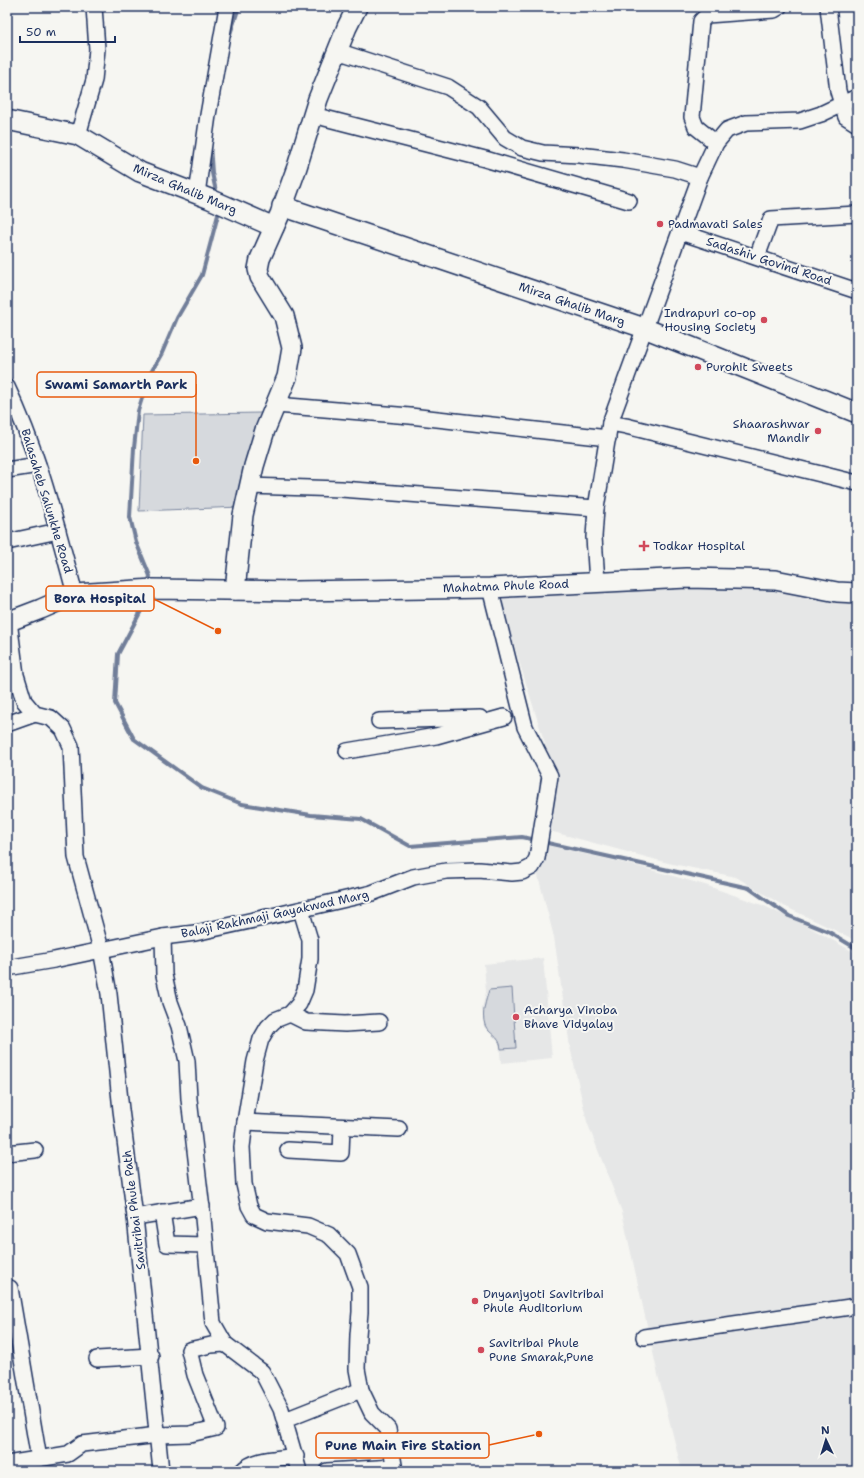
<svg xmlns="http://www.w3.org/2000/svg" width="864" height="1478" font-family="'Shantell Sans',sans-serif">
	<style>
		.built { fill: #e6e7e7 }
		.green { fill: #d6d9dd; stroke: #78849e }
		.lines { fill: none; stroke-linecap: round; stroke-linejoin: round }
		.stream { stroke: #717e99; stroke-width: 4 }
		.minor-casing { stroke: #1b2f5e; stroke-width: 18 }
		.tertiary-casing { stroke: #1b2f5e; stroke-width: 22 }
		.minor { stroke: #f6f6f2; stroke-width: 15 }
		.tertiary { stroke: #f6f6f2; stroke-width: 19 }
		.poi-dot { fill: #d1495b; stroke: #f6f6f2; stroke-width: 1.5 }
		.labels { text-anchor: middle; dominant-baseline: central; stroke-width: 4; stroke-linejoin: round; paint-order: stroke }
		.street-label { font-size: 12px; fill: #1b2f5e; stroke: #f6f6f2 }
		.poi-label { font-size: 12px; fill: #1b2f5e; stroke: #f6f6f2; text-anchor: start }
		.leader { fill: none; stroke: #e8590c; stroke-width: 1.5 }
		.callout-dot { fill: #e8590c; stroke: #f6f6f2; stroke-width: 1.5 }
		.callout { fill: #f6f6f2; stroke: #e8590c; stroke-width: 1.5 }
		.callout-label { font-size: 13px; text-anchor: middle; font-weight: bold; fill: #1b2f5e }
	</style>
	<rect width="100%" height="100%" fill="#f6f6f2"/>
	<filter id="ink" filterUnits="userSpaceOnUse"><feTurbulence type="fractalNoise" baseFrequency=".025" numOctaves="2"/><feDisplacementMap in="SourceGraphic" scale="8" xChannelSelector="R" yChannelSelector="G"/><feConvolveMatrix kernelMatrix="1 2 1 2 8 2 1 2 1" color-interpolation-filters="sRGB"/></filter>
	<g filter="url(#ink)">
		<g class="built">
			<path d="M673 583 857 597V942L847 936 784 906 736 877 668 863 546 830 556 779 497 591Z"/>
			<path d="M545 845 637 866 705 885 762 905 809 927 857 954V1471H682L658 1375 622 1212 587 1122 570 1047 554 937 536 868Z"/>
			<path d="M543 958 552 1058 501 1063 499 1042 484 1027 482 1008 486 992 484 964Z"/>
		</g>
		<g class="green">
			<path d="M261 413 241 507 139 511 143 415Z"/>
			<path d="M512 988 516 1048 501 1049C500 1035 489 1035 485 1025 481 1013 486 1001 489 990Z"/>
		</g>
		<g class="lines">
			<g class="stream">
				<path d="M229 37 239 7"/>
				<path d="M210 145 212 173 217 196"/>
				<path d="M148 585 150 576 136 542 130 517 134 448 138 411 149 376 162 353 177 318 202 275 219 211V209"/>
				<path d="M145 595 143 607 118 654 115 703 134 739 202 788 242 804 311 815 361 819 410 846 522 837 537 840"/>
				<path d="M543 842 749 888 789 916 829 932 857 949"/>
			</g>
			<g class="minor-casing">
				<g id="minor">
					<path d="M828 7 838 91 846 117 857 124"/>
					<path d="M337 51 448 87 479 107 505 138 522 148 543 153 579 155 623 160 675 169 700 177"/>
					<path d="M313 115 485 159 629 201"/>
					<path d="M78 135 94 80 97 49 94 7"/>
					<path d="M716 143 696 127 692 117 701 21 707 15 774 10 779 7"/>
					<path d="M197 194 208 115 227 7"/>
					<path d="M680 232 857 291"/>
					<path d="M757 257 771 219 857 214"/>
					<path d="M7 387C39 453 56 524 75 594"/>
					<path d="M276 405 410 416 608 438"/>
					<path d="M610 423 626 426 857 483"/>
					<path d="M7 470 38 465"/>
					<path d="M249 486 341 489 596 508"/>
					<path d="M7 542 58 531"/>
					<path d="M597 582 594 537 596 508 610 423 700 177 716 143 727 130 746 123 800 121 821 114 857 97"/>
					<path d="M9 621 16 675 24 701 35 714 51 718 63 729 71 746 76 857 101 949 109 994 121 1110 135 1217 161 1471"/>
					<path d="M379 721 480 718"/>
					<path d="M7 724 35 714"/>
					<path d="M347 751 436 736 504 717"/>
					<path d="M301 910 310 940V959L305 990 299 1004 290 1014 275 1020 268 1027 261 1039 255 1061 245 1122 242 1147 244 1184 249 1206 254 1215 267 1221 308 1226 329 1235 348 1254 360 1287V1312L358 1335 357 1369 361 1390 372 1413 388 1429 395 1471"/>
					<path d="M163 937 164 975 170 1002 179 1026 187 1061 189 1099 203 1218 213 1323 225 1344 262 1372 281 1409 299 1471"/>
					<path d="M7 968 54 960 163 937 195 933 281 914 372 893 413 877 446 871 479 870 512 873 522 872 532 867 537 858 550 776 525 727 490 588"/>
					<path d="M290 1014 306 1022 345 1024 379 1022"/>
					<path d="M245 1122 399 1129"/>
					<path d="M288 1150 341 1153 342 1127"/>
					<path d="M7 1153 35 1150"/>
					<path d="M162 1212 167 1244 205 1245"/>
					<path d="M135 1217 202 1206"/>
					<path d="M10 1288 39 1459"/>
					<path d="M644 1337 857 1306"/>
					<path d="M97 1359 151 1356"/>
					<path d="M285 1420 361 1390"/>
					<path d="M7 1464 68 1454 82 1444 158 1435 190 1434 216 1428 195 1375 189 1350 211 1345 225 1344"/>
					<path d="M242 1471C255 1458 278 1459 296 1456"/>
					<path d="M327 1471 394 1467"/>
				</g>
			</g>
			<g class="tertiary-casing">
				<g id="tertiary">
					<path d="M7 120 78 135 140 172 210 199 274 227"/>
					<path d="M282 206 644 328 857 413"/>
					<path d="M235 590 243 515 254 466 265 430 287 377 292 348 284 316 260 277 258 269 260 259 280 214 297 167 318 99 347 27 357 7"/>
					<path d="M7 622 41 609 75 594 153 589 296 591 490 588 687 578 775 580 837 592 857 593"/>
				</g>
			</g>
			<use href="#minor" class="minor"/>
			<use href="#tertiary" class="tertiary"/>
		</g>
	</g>
	<g class="poi-dot">
		<circle cx="660" cy="224" r="4"/>
		<circle cx="764" cy="320" r="4"/>
		<circle cx="698" cy="367" r="4"/>
		<circle cx="818" cy="431" r="4"/>
		<path d="M642 540h4v4h4v4h-4v4h-4v-4h-4v-4h4z"/>
		<circle cx="516" cy="1017" r="4"/>
		<circle cx="475" cy="1301" r="4"/>
		<circle cx="481" cy="1350" r="4"/>
	</g>
	<g class="labels">
		<g class="street-label">
			<text transform="translate(185 189) rotate(23)">Mirza Ghalib Marg</text>
			<text transform="translate(769 261) rotate(18)">Sadashiv Govind Road</text>
			<text transform="translate(572 304) rotate(19)">Mirza Ghalib Marg</text>
			<text transform="translate(47 501) rotate(73)">Balasaheb Salunkhe Road</text>
			<text transform="translate(506 586) rotate(-2)">Mahatma Phule Road</text>
			<text transform="translate(275 914) rotate(-12)">Balaji Rakhmaji Gayakwad Marg</text>
			<text transform="translate(134 1210) rotate(-97)">Savitribai Phule Path</text>
		</g>
		<g class="poi-label">
			<text x="668" y="224">Padmavati Sales</text>
			<text x="756" y="313" text-anchor="end">Indrapuri co-op<tspan x="756" dy="14">Housing Society</tspan></text>
			<text x="706" y="367">Purohit Sweets</text>
			<text x="810" y="424" text-anchor="end">Shaarashwar<tspan x="810" dy="14">Mandir</tspan></text>
			<text x="653" y="546">Todkar Hospital</text>
			<text x="524" y="1010">Acharya Vinoba<tspan x="524" dy="14">Bhave Vidyalay</tspan></text>
			<text x="483" y="1294">Dnyanjyoti Savitribai<tspan x="483" dy="14">Phule Auditorium</tspan></text>
			<text x="489" y="1343">Savitribai Phule<tspan x="489" dy="14">Pune Smarak,Pune</tspan></text>
		</g>
	</g>
	<path class="leader" d="M196 461L196 384M218 631L154 599M539 1434L489 1445"/>
	<g class="callout-dot">
		<circle cx="196" cy="461" r="4"/>
		<circle cx="218" cy="631" r="4"/>
		<circle cx="539" cy="1434" r="4"/>
	</g>
	<g class="callout">
		<rect x="37" y="372" width="159" height="25" rx="4"/>
		<rect x="46" y="586" width="108" height="25" rx="4"/>
		<rect x="316" y="1433" width="173" height="25" rx="4"/>
	</g>
	<g class="callout-label">
		<text x="116" y="389">Swami Samarth Park</text>
		<text x="100" y="603">Bora Hospital</text>
		<text x="403" y="1450">Pune Main Fire Station</text>
	</g>
	<rect width="864" height="1478" fill="none" stroke="#f6f6f2" stroke-width="24"/>
	<rect x="12" y="12" width="840" height="1454" fill="none" stroke="#1b2f5e" stroke-width="1.5" filter="url(#ink)"/>
	<g transform="translate(826 1440) rotate(356)" stroke="#f6f6f2" stroke-width="3" paint-order="stroke">
	<path d="M0-3L7 15L0 10L-7 15Z" fill="#1b2f5e"/>
	<text y="-6" font-size="11" font-weight="bold" text-anchor="middle" fill="#1b2f5e">N</text>
	</g>
	<path d="M20 36v6h95v-6" fill="none" stroke="#1b2f5e" stroke-width="2"/>
	<text x="26" y="36" font-size="12" fill="#1b2f5e" stroke="#f6f6f2" stroke-width="3" paint-order="stroke">50 m</text>
</svg>
